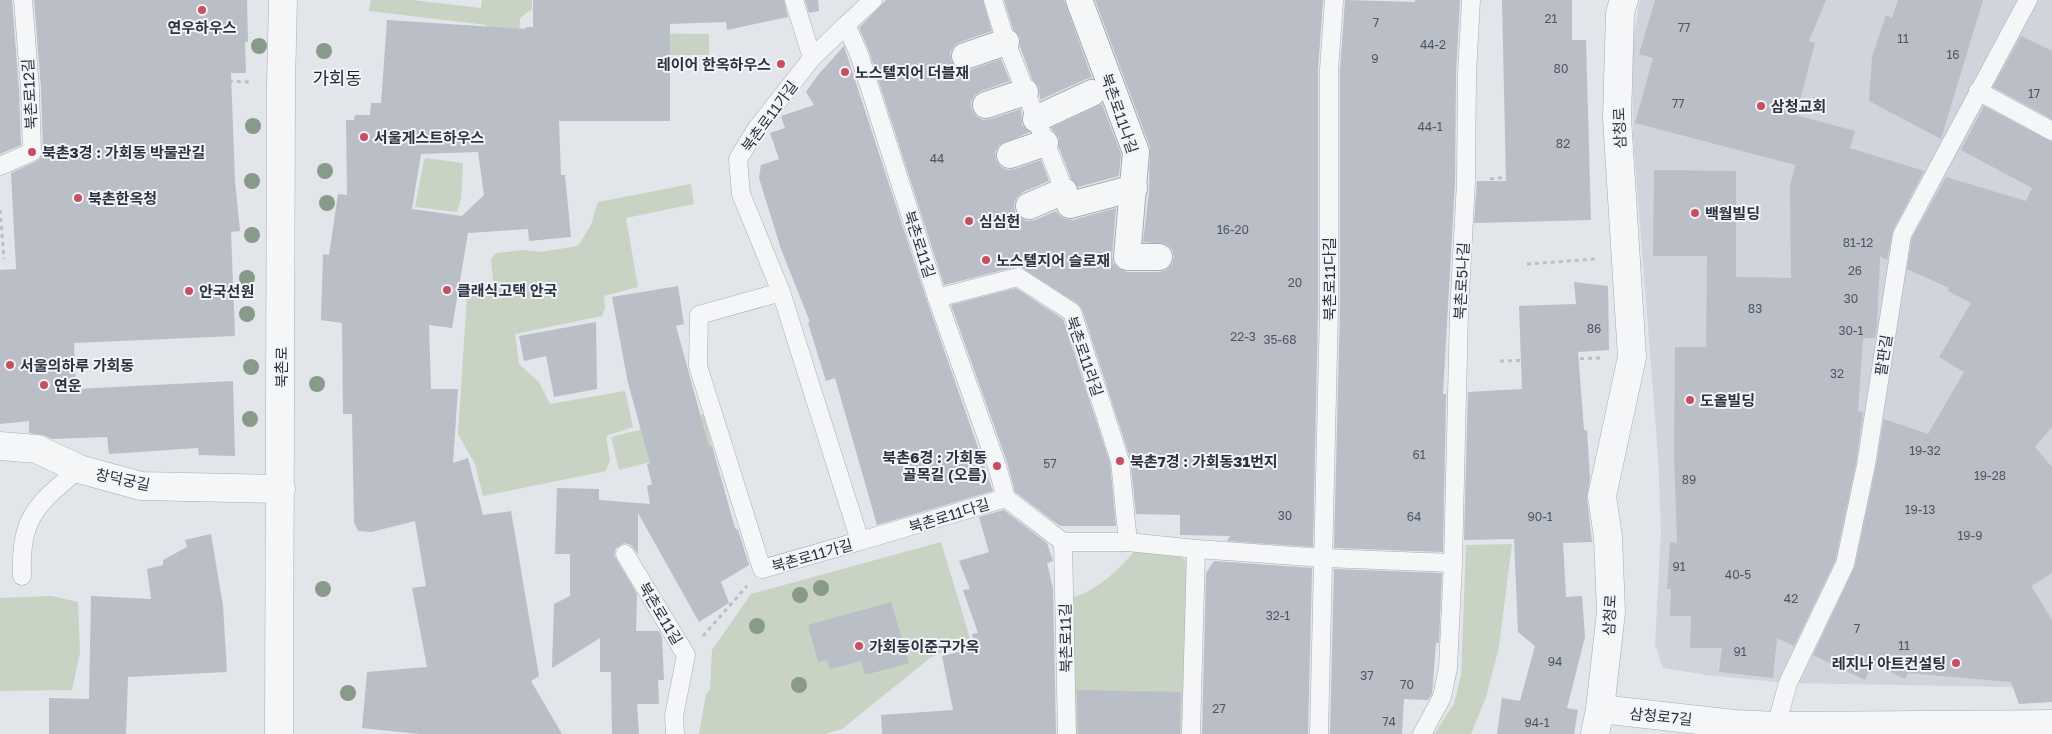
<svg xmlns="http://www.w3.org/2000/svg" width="2052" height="734" font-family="'Golos Text','Noto Sans KR',sans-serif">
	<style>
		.built { fill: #d0d4dc }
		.green { fill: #c8d3c4 }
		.building { fill: #babec6; fill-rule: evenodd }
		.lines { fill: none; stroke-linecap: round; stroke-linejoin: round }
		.service-casing { stroke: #a7acb4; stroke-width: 19 }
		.pedestrian-casing { stroke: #a7acb4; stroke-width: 28 }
		.tertiary-casing { stroke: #a7acb4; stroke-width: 29 }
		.path { stroke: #bcbfc5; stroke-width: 3; stroke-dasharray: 4 4; stroke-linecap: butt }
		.service { stroke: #f5f6f8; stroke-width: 18 }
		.pedestrian { stroke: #f5f6f8; stroke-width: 26 }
		.tertiary { stroke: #f5f6f8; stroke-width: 28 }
		.tree { fill: #889a89 }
		.poi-dot { fill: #c74f60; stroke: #f2f4f7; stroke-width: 2 }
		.labels { text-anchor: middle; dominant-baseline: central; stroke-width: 4; stroke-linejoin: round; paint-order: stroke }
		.number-label { font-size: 12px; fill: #4f5662 }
		.poi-label { font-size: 15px; font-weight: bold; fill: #2b3341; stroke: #f2f4f7; text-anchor: start }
		.street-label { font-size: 15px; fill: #2b3341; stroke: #f2f4f7 }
		.quarter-label { font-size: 18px; fill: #1d2432; stroke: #f2f4f7 }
	</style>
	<rect width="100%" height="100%" fill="#e2e5ea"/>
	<path class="built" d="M1640 0H2052V694L2009 687 1788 683 1707 675 1663 668 1655 645 1661 533 1658 455 1633 135 1632 45Z"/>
	<g class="green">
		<path d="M371 0H412L481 8 482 0H532V9L520 18 517 88 484 91 487 25 369 11Z"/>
		<path d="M573 33 709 34V55H670Z"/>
		<path d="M426 158 463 163 461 199 457 212 415 207 424 160Z"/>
		<path d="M691 184 694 204 626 218 638 287 604 296 605 308 602 316 515 334 519 364 539 382 550 404 625 391 633 427 606 436 610 460 606 471 483 496 475 464 458 434 467 296 494 293 491 259 496 253 523 250 540 252 578 246 591 225 598 202Z"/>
		<path d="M704 414 712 446 619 470 611 437Z"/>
		<path d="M941 542 970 638 930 658 842 729 825 734H699L706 694 710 689 712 650 751 594Z"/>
		<path d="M1512 544 1499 647 1486 697 1471 734H1434L1454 704 1461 676 1466 545Z"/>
		<path d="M1136 549 1177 553 1189 564 1181 734H1075L1072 601 1074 597C1099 589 1120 569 1136 549Z"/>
		<path d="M52 596 78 602 80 652 72 690 0 691V598Z"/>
	</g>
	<g class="building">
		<path d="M0 0H12L19 90 21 145 0 154Z"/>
		<path d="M34 0H247L248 42H245L246 73H231L235 181 240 231 231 232 235 336 74 343 76 389 233 381 235 456 199 455 198 448 109 454 107 437 52 439 43 435 29 433V421L0 424V270L16 269 11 173 37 161 41 157 43 152 41 88Z"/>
		<path d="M533 0H784L788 17 727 30 726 22 670 24V121H559L561 175H565L571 237 529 241 528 229 468 233 452 328 429 325 431 389H458L453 463 468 458 483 515 511 511 539 676 531 681 562 734H419L362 728 367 672 427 667 412 588 426 586 415 521 371 532 358 531 354 522 352 414H343L342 323 321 320 323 254 329 255 338 194 347 195 346 120H354L355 115H370L371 103H381L387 20 526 29 525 27H533ZM478 152 484 195 462 216 412 209 421 154Z"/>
		<path d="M805 0H818L819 11 809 13Z"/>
		<path d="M886 0H983L992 31 960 42 954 46 950 53 951 60 956 68 963 71 970 70 1001 59 1010 81 981 91 975 95 971 102 972 110 976 116 983 120 991 119 1021 109 1022 125 1030 132 999 145 995 152 996 160 1001 167 1008 170 1015 169 1041 160 1049 181 1023 192 1017 197 1014 204 1015 212 1020 218 1027 221 1035 220 1056 211 1060 216 1066 219 1073 220 1116 208 1112 256 1113 263 1119 269 1127 272H1159L1166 270 1172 264 1174 257 1172 249 1166 244 1143 242 1149 191 1150 147 1095 0H1323L1318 70V308L1313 547 1227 541 1230 536 1180 535V515L1136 514 1130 458 1082 309 1078 304 1019 266 944 285 869 51 859 28Z"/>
		<path d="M1004 0H1064L1092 78 1086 79 1040 100 1039 87 1032 79 1020 47V37L1013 29Z"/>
		<path d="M1345 0 1415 2V0H1460L1456 74 1455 182 1443 394H1446L1443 552 1334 548 1340 308V70Z"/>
		<path d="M1502 0H1572V40H1586L1591 220 1474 223 1477 181H1506Z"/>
		<path d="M1655 0H1826L1809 41 1815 43 1796 115 1855 131 1850 148 1924 171 1893 230 1887 260 1880 256 1877 326 1875 338H1863L1858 411 1863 412 1856 463 1835 561 1794 646 1777 638 1773 678 1719 672 1722 648H1690L1691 616H1670L1671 589H1667L1670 542 1677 543 1674 453 1675 347H1706L1707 256H1653L1654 170 1736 171V277L1791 278 1790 185 1795 167V165L1635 123 1653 58 1639 54Z"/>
		<path d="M1898 0H1983L1941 139 1869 101 1872 57 1886 15 1892 18Z"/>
		<path d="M2021 36 2052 51V119L1993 87Z"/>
		<path d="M844 46 927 301 993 491 877 525 835 378 826 381 808 323 810 322 781 249 759 178 761 165 779 159 770 133 785 128 781 116 814 105 806 92 818 75Z"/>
		<path d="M1102 104 1121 154 1119 176 1078 187 1071 178 1059 148V138L1051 128Z"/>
		<path d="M1984 106 2052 142V427L2035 447 2052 467V573L2031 586 2052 620V702L2019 704 2011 682 1908 673 1905 679 1873 664 1865 680 1813 655 1855 566 1876 467 1884 419 1928 434 1964 372 1939 357 1971 303 1948 291 1949 288 1907 269 1912 238 1946 177 2026 201 2032 188 1961 150Z"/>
		<path d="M1574 282 1608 286 1609 350 1578 352 1584 430H1587L1590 478 1587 498 1592 542 1563 543 1566 597 1582 596 1585 637 1567 708 1578 710 1574 734H1497L1502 698 1520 701 1535 646 1518 632 1514 539 1464 540 1468 392 1522 389 1519 306 1576 304Z"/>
		<path d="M678 286 684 324 676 326 709 447 712 446 735 528 738 530 749 565 721 582 729 603 699 622 638 513V554L631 545 624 543 616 548 614 555 637 594 636 631H659L662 637 664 680H658L659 704H637L639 734H612L611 672H600V638L552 668 554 604 570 596V554H555L557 488 599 489V500L650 504 647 486 652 484 647 464 650 463 628 383 612 297Z"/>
		<path d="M1016 288 1063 319 1110 463 1116 526H1060L1015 492 1007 462 951 305Z"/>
		<path d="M596 322 597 389 554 397 546 356 524 361 519 336Z"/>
		<path d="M1004 510 1047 543 1053 561 1047 563 1053 589 1056 734H882L881 715 953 710 942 656 975 648 972 634 978 633 963 590 970 589 959 561 989 552 979 517Z"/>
		<path d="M211 534 223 606 227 672 128 677 126 734H49V698L89 699 91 596 151 599 147 569 163 565V560L187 547 185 540Z"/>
		<path d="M1214 561 1312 568 1308 734H1202L1206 573Z"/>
		<path d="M1334 569 1442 573 1439 643H1436L1432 694 1428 700 1404 699 1402 734H1330Z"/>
		<path d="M891 602 909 663 865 675 861 661 830 669 827 660 818 662 808 625Z"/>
		<path d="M1077 690 1181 692 1180 734H1078Z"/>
	</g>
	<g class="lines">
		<g class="service-casing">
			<g id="service">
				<path d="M873 0 846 25 859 54 937 298 997 466 1006 498"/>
				<path d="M993 0 1006 42 1068 200"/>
				<path d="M812 58 846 25"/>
				<path d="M1978 91 2052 131"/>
				<path d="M0 166 32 152 30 89 23 0"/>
				<path d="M781 292 699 315 698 366 762 569 860 541 781 292 741 194 738 159 757 128 812 58 794 0"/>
				<path d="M937 298 1018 277 1072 312 1120 461 1128 542"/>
				<path d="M860 541 1006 498 1063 542H1128L1196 549 1324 558 1453 563"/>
				<path d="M1063 542 1067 734"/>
				<path d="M625 554 686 655 674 716 675 734"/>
				<path d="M22 576C20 517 36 505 79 469"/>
				<path d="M1776 726 1788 683 1845 564 1866 465 1902 235 2028 0"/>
				<path d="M1191 734 1196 549"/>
				<path d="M1319 734 1329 308V70L1334 0"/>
				<path d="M1422 734 1442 697 1448 668 1453 563 1459 312 1466 182 1467 74 1471 0"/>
			</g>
		</g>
		<g class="pedestrian-casing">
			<g id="pedestrian">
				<path d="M1079 0 1136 152 1127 257H1159"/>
				<path d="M965 56 1006 42"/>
				<path d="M986 105 1025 92"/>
				<path d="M1036 119 1092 93"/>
				<path d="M1010 155 1045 143"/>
				<path d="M1070 205 1134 188"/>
				<path d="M1029 206 1064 191"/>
			</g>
		</g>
		<g class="tertiary-casing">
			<g id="tertiary">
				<path d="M0 446 37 449 79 469 141 486 281 489"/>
				<path d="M1600 709 1734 724 1776 726 2052 724"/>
				<path d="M279 734 281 84 283 0"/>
				<path d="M1595 734 1600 709 1611 612 1608 537 1602 496 1632 357 1617 118 1620 13 1624 0"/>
			</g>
		</g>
		<g class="path">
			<path d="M157 0 166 81"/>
			<path d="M571 0 572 12"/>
			<path d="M1221 67 1304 70"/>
			<path d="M1353 71 1444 73"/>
			<path d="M53 87C119 81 185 80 251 82"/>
			<path d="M1216 176 1221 67 1220 0"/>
			<path d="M1490 179 1519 176"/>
			<path d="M0 210 4 259"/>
			<path d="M1527 264 1596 259"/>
			<path d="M1219 303 1306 307"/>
			<path d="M1352 308 1436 311"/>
			<path d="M1500 361 1601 358"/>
			<path d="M1529 503 1574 499"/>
			<path d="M703 636 747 586"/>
		</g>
		<use href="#service" class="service"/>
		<use href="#pedestrian" class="pedestrian"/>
		<use href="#tertiary" class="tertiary"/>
	</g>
	<g class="tree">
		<circle cx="259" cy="46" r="8"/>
		<circle cx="324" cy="51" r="8"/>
		<circle cx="253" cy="126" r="8"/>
		<circle cx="325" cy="171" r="8"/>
		<circle cx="252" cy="181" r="8"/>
		<circle cx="327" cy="203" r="8"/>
		<circle cx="252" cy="235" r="8"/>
		<circle cx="247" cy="278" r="8"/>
		<circle cx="247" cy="314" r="8"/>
		<circle cx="251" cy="367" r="8"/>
		<circle cx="317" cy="384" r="8"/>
		<circle cx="250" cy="419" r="8"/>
		<circle cx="821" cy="588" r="8"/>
		<circle cx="323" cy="589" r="8"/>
		<circle cx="800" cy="595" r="8"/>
		<circle cx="757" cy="626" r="8"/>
		<circle cx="799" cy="685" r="8"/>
		<circle cx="348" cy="693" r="8"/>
	</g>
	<g class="poi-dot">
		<circle cx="202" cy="10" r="5"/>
		<circle cx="781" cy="64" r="5"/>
		<circle cx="845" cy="72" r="5"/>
		<circle cx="1761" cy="106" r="5"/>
		<circle cx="364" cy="137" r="5"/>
		<circle cx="32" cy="152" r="5"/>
		<circle cx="78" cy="198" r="5"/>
		<circle cx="1695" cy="213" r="5"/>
		<circle cx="969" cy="221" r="5"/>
		<circle cx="986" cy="260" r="5"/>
		<circle cx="447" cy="290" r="5"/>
		<circle cx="189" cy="291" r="5"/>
		<circle cx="10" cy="365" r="5"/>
		<circle cx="44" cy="385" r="5"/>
		<circle cx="1690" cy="400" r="5"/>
		<circle cx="1120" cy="461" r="5"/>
		<circle cx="997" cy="466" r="5"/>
		<circle cx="859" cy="646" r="5"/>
		<circle cx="1956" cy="663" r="5"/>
	</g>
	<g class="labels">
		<g class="number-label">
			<text x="1551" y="18">21</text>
			<text x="1376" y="22">7</text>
			<text x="1684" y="27">77</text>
			<text x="1903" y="38">11</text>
			<text x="1433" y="44">44-2</text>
			<text x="1953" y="54">16</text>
			<text x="1375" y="58">9</text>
			<text x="1561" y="68">80</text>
			<text x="2034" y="93">17</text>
			<text x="1678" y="103">77</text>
			<text x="1430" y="126">44-1</text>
			<text x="1563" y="143">82</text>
			<text x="937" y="158">44</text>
			<text x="1233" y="229">16-20</text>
			<text x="1858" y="242">81-12</text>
			<text x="1855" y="270">26</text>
			<text x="1295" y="282">20</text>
			<text x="1851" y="298">30</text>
			<text x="1755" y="308">83</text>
			<text x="1594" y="328">86</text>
			<text x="1851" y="330">30-1</text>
			<text x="1243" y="336">22-3</text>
			<text x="1280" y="339">35-68</text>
			<text x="1837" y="373">32</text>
			<text x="1925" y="450">19-32</text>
			<text x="1419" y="454">61</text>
			<text x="1050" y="463">57</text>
			<text x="1990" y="475">19-28</text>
			<text x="1689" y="479">89</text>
			<text x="1920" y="509">19-13</text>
			<text x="1285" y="515">30</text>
			<text x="1414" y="516">64</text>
			<text x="1540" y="516">90-1</text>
			<text x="1970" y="535">19-9</text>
			<text x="1679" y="566">91</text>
			<text x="1738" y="574">40-5</text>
			<text x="1791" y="598">42</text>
			<text x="1278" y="615">32-1</text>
			<text x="1857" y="628">7</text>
			<text x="1904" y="645">11</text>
			<text x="1740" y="651">91</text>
			<text x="1555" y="661">94</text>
			<text x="1367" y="675">37</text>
			<text x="1407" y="684">70</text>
			<text x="1219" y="708">27</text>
			<text x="1389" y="721">74</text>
			<text x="1537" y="722">94-1</text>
		</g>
		<g class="poi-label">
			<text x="202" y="27" text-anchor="middle">연우하우스</text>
			<text x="771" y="64" text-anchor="end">레이어 한옥하우스</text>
			<text x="855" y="72">노스텔지어 더블재</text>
			<text x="1771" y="106">삼청교회</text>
			<text x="374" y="137">서울게스트하우스</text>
			<text x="42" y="152">북촌3경 : 가회동 박물관길</text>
			<text x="88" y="198">북촌한옥청</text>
			<text x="1705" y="213">백월빌딩</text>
			<text x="979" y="221">심심헌</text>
			<text x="996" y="260">노스텔지어 슬로재</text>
			<text x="457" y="290">클래식고택 안국</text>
			<text x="199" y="291">안국선원</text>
			<text x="20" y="365">서울의하루 가회동</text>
			<text x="54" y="385">연운</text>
			<text x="1700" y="400">도올빌딩</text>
			<text x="987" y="457" text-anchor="end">북촌6경 : 가회동<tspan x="987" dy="17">골목길 (오름)</tspan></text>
			<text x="1130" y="461">북촌7경 : 가회동31번지</text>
			<text x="869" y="646">가회동이준구가옥</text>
			<text x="1946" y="663" text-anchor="end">레지나 아트컨설팅</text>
		</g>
		<g class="street-label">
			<text transform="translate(29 94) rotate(-93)">북촌로12길</text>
			<text transform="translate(1120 113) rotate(71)">북촌로11나길</text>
			<text transform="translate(769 116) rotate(-54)">북촌로11가길</text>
			<text transform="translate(1619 128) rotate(-92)">삼청로</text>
			<text transform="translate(920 244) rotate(72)">북촌로11길</text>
			<text transform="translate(1329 279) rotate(-90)">북촌로11다길</text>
			<text transform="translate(1461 281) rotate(-87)">북촌로5나길</text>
			<text transform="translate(1883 355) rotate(-81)">팔판길</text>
			<text transform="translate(1085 356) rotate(71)">북촌로11라길</text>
			<text transform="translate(281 367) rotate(-90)">북촌로</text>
			<text transform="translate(123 479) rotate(12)">창덕궁길</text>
			<text transform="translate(949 515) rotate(-17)">북촌로11다길</text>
			<text transform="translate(812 555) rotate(-16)">북촌로11가길</text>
			<text transform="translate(661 613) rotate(59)">북촌로11길</text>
			<text transform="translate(1609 615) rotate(-87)">삼청로</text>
			<text transform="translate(1065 638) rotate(-91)">북촌로11길</text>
			<text transform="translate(1661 716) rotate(6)">삼청로7길</text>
		</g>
		<g class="quarter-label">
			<text x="337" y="78">가회동</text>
		</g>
	</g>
</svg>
